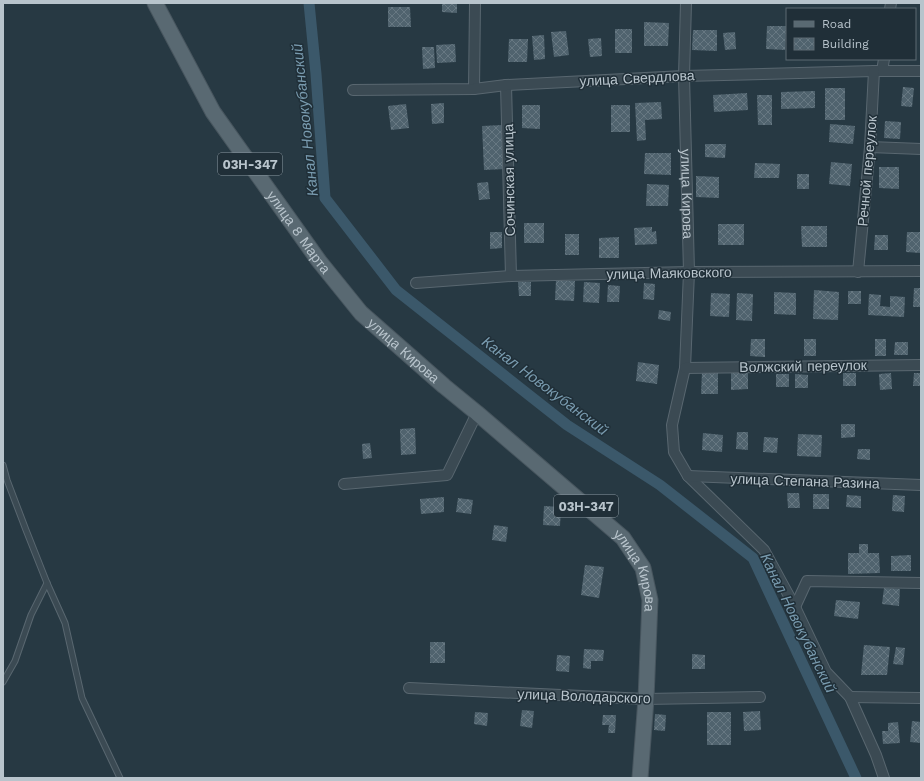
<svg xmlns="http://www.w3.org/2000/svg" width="924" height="781" font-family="'Work Sans',sans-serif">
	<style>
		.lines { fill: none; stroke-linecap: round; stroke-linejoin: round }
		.canal { stroke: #3b586a; stroke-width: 11 }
		.building { fill: url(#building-cross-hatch) }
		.lane-casing { stroke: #596770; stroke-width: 7 }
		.street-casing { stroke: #596770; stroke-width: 12 }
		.primary-casing { stroke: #48565f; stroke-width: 17 }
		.lane { stroke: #3b4a53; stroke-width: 5 }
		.street { stroke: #3b4a53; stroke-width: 10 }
		.primary { stroke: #596972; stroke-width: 15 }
		.labels { text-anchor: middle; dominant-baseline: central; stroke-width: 3; stroke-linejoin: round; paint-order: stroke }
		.shield { fill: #202f38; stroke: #8a97a0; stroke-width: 1 }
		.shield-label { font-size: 13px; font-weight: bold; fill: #b8c4cc }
		.street-label { font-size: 14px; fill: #b8c4cc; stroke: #202f38 }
		.water-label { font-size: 15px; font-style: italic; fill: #799baf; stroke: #202f38 }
	</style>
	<defs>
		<pattern id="building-cross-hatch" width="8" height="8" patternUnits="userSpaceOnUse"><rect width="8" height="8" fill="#50636e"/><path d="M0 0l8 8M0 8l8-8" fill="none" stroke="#677882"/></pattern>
	</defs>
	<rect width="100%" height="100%" fill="#273943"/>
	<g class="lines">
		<path class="canal" d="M309 3 316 74 325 198 396 290 567 425 660 485 753 558 856 778"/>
	</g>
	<g class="building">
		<path d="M442 3H457V13L442 12Z"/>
		<path d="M388 7H410L411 27H388Z"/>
		<path d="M644 22 669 23 668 46H644Z"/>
		<path d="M767 26H786L785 50 766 49Z"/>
		<rect x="615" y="29" width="17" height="24"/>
		<path d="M693 30H717V51L692 50Z"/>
		<path d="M566 31 569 55 554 57 551 32Z"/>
		<path d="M735 32 736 49 725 50 723 33Z"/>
		<path d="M544 35 545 59 534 60 532 36Z"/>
		<path d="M601 38 602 56 590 57 588 39Z"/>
		<path d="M509 39H528L527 62H508Z"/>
		<path d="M455 44 456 62 437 63 436 45Z"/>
		<path d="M422 47H434L435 68 423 69Z"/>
		<path d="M903 87 914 88 912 107 901 106Z"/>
		<rect x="825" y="88" width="20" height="32"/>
		<path d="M815 91V108L781 109V92Z"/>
		<path d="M747 93 748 110 714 112 713 95Z"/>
		<path d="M757 95H772V125H758Z"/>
		<path d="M661 102 662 119 645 120 646 140 637 141 635 103Z"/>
		<path d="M444 103V123L432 124 431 104Z"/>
		<path d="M406 104 409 128 391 130 388 106Z"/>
		<path d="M522 105H540V129L522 128Z"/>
		<rect x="611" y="105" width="19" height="27"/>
		<path d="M885 121 901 122 900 139 884 138Z"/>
		<path d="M830 124 855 126 853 144 829 142Z"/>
		<path d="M502 125 505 169 484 170 482 126Z"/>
		<path d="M705 144H726L725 158 705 157Z"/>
		<path d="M645 153H671V175L644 174Z"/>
		<path d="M831 162 852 164 850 186 829 184Z"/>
		<path d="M755 163 780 164 779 178H754Z"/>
		<path d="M879 167H899V189L879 188Z"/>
		<rect x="797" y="174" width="12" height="15"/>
		<path d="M696 176 719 177V198L696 197Z"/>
		<path d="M488 182 490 199 479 200 477 183Z"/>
		<path d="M647 184 669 185 668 206H646Z"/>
		<rect x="524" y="223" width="20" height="20"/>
		<rect x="718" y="224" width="26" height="21"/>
		<path d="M801 226H827V247H802Z"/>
		<path d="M652 227V232L656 231 657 244 635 245 634 228Z"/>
		<path d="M490 232H502V248L490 249Z"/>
		<path d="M907 232H921V253L906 252Z"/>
		<rect x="565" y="234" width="14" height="21"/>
		<path d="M875 235H888V250H874Z"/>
		<path d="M619 237V258H599V238Z"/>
		<path d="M556 280 575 281 574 301 555 300Z"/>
		<path d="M518 282H531V296H519Z"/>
		<path d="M584 282 600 283 599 303 583 302Z"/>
		<path d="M644 283 655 284 654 300 643 299Z"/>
		<path d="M608 285 620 286 619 302H607Z"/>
		<path d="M914 288H921V307H913Z"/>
		<path d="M814 290 839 292 838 320 813 319Z"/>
		<rect x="848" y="291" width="13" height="13"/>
		<path d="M774 292 796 293V315L774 314Z"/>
		<path d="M711 293 730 294 729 317 710 316Z"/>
		<path d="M737 293 753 294 752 321 736 320Z"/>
		<path d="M869 294 881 295 880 306 890 307V296L905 297 904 317 868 315Z"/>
		<path d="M659 310 671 312 670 321 658 319Z"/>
		<path d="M751 339H765V357L750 356Z"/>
		<rect x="804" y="339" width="12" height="17"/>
		<rect x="875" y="339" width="11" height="17"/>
		<path d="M895 342H908V355H894Z"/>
		<path d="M638 362 659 365 657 384 636 381Z"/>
		<path d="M702 372H718V394H701Z"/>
		<path d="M748 372V389L731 390V373Z"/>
		<rect x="843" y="373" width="13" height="13"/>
		<path d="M891 373 892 389 880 390 879 374Z"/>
		<path d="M914 373H921V386H913Z"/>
		<rect x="776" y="374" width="13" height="13"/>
		<path d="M795 374 808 375V388H795Z"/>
		<path d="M841 424H855V437L841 438Z"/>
		<path d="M415 428 416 454 401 455 400 429Z"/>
		<path d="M737 432H748V450L736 449Z"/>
		<path d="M703 433 723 435 722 452 702 450Z"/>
		<path d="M798 434 822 435 821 457 797 456Z"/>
		<path d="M764 437 778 438 777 453 763 452Z"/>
		<path d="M370 443 372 458 363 459 362 444Z"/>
		<path d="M858 449H870V460L857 459Z"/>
		<path d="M787 493H799L800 508H788Z"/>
		<rect x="813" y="494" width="16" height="15"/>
		<path d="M847 495 861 496V508L846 507Z"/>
		<path d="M893 495 905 496 904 512 892 511Z"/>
		<path d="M444 497V512L421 514 420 499Z"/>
		<path d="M458 498 473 500 471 514 456 512Z"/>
		<path d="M544 506 561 507 560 526 543 525Z"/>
		<path d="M494 525 508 527 506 542 492 540Z"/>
		<path d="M859 544H868V553H879L880 573 848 574V553H859Z"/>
		<path d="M911 555V571H891V556Z"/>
		<path d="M585 565 604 567 599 598 581 595Z"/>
		<path d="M884 588 900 589 899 606 882 604Z"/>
		<path d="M836 600 860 602 858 619 834 616Z"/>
		<rect x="430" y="642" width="15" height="21"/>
		<path d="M864 645 890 647 887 675H861Z"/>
		<path d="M896 647 905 648 903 665 893 664Z"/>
		<path d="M584 649 604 650 603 661H591V669L583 668Z"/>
		<path d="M692 654 705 655V669H692Z"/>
		<path d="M557 655 570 656 569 672 556 671Z"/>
		<path d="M522 710 534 711 532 728 520 726Z"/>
		<path d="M760 711 761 730 744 731 743 712Z"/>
		<path d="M475 712 488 713 487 726 474 724Z"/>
		<rect x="707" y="712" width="24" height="33"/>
		<path d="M655 714 666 715 665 731 654 730Z"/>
		<path d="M603 715H616L615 733H608L609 725H602Z"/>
		<path d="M912 721 921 722V743L910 742Z"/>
		<path d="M898 722 900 743 883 744 882 731H888V723Z"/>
	</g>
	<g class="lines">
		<g class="lane-casing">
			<g id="lane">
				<path d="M3 465 7 480 26 530 47 583 65 623 82 698 120 778"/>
				<path d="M3 682 15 661 31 615 47 583"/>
			</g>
		</g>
		<g class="street-casing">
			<g id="street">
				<path id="s1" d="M686 3 684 76 689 272 685 368 672 425 674 452 688 476 764 550 795 607 826 672 850 697 876 755 884 778"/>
				<path d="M890 9 891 3"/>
				<path d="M882 71 884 59"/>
				<path d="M506 85 511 276"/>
				<path d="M474 89 475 3"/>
				<path d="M353 90 474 89 506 85 684 76 874 71H921"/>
				<path d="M870 147 921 149"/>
				<path d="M858 272 870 147 874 71"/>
				<path d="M416 283 511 276 689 272 921 271"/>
				<path d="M685 368 921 365"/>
				<path d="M688 476 921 485"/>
				<path d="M344 484 447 475 477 413"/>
				<path d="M795 607 807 581 921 583"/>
				<path d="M409 688 646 699 760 697"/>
				<path d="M850 697 921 698"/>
			</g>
		</g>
		<g class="primary-casing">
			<g id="primary">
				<path id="s2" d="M155 3 213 112 319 261 361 313 444 386 477 413 623 538 643 568 650 600 646 699 640 778"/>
			</g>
		</g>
		<use href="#lane" class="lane"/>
		<use href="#street" class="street"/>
		<use href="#primary" class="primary"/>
	</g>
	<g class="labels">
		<g class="shield">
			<rect x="218" y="153" width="64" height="22" rx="3"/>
			<rect x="554" y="495" width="64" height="22" rx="3"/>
		</g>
		<g class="shield-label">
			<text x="250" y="164">03Н-347</text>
			<text x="586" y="506">03Н-347</text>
		</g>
		<g class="street-label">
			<text transform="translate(637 78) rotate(-3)">улица Свердлова</text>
			<text transform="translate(867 171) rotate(-85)">Речной переулок</text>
			<text transform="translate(509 180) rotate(-91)">Сочинская улица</text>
			<text stroke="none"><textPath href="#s1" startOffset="191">улица Кирова</textPath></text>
			<text stroke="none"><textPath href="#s2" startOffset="271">улица 8 Марта</textPath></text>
			<text transform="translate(669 273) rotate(-1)">улица Маяковского</text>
			<text stroke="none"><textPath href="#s2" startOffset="430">улица Кирова</textPath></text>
			<text transform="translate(803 366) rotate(-1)">Волжский переулок</text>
			<text transform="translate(805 481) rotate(2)">улица Степана Разина</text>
			<text stroke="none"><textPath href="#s2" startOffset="754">улица Кирова</textPath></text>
			<text transform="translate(584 696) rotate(2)">улица Володарского</text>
		</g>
		<g class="water-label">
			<text transform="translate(305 120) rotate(-96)">Канал Новокубанский</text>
			<text transform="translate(545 386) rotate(37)">Канал Новокубанский</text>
			<text transform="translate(798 623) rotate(64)">Канал Новокубанский</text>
		</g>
	</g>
	<rect width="924" height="781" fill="none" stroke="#b8c4cc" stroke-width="8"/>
	<rect x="786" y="8" width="130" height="52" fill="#202f38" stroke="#5d6b73"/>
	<rect x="794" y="21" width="20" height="6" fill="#596972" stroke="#5d6b73"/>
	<text x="822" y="28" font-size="12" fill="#b8c4cc">Road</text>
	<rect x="794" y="38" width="20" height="12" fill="url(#building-cross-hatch)" stroke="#5d6b73"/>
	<text x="822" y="48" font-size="12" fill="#b8c4cc">Building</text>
</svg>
